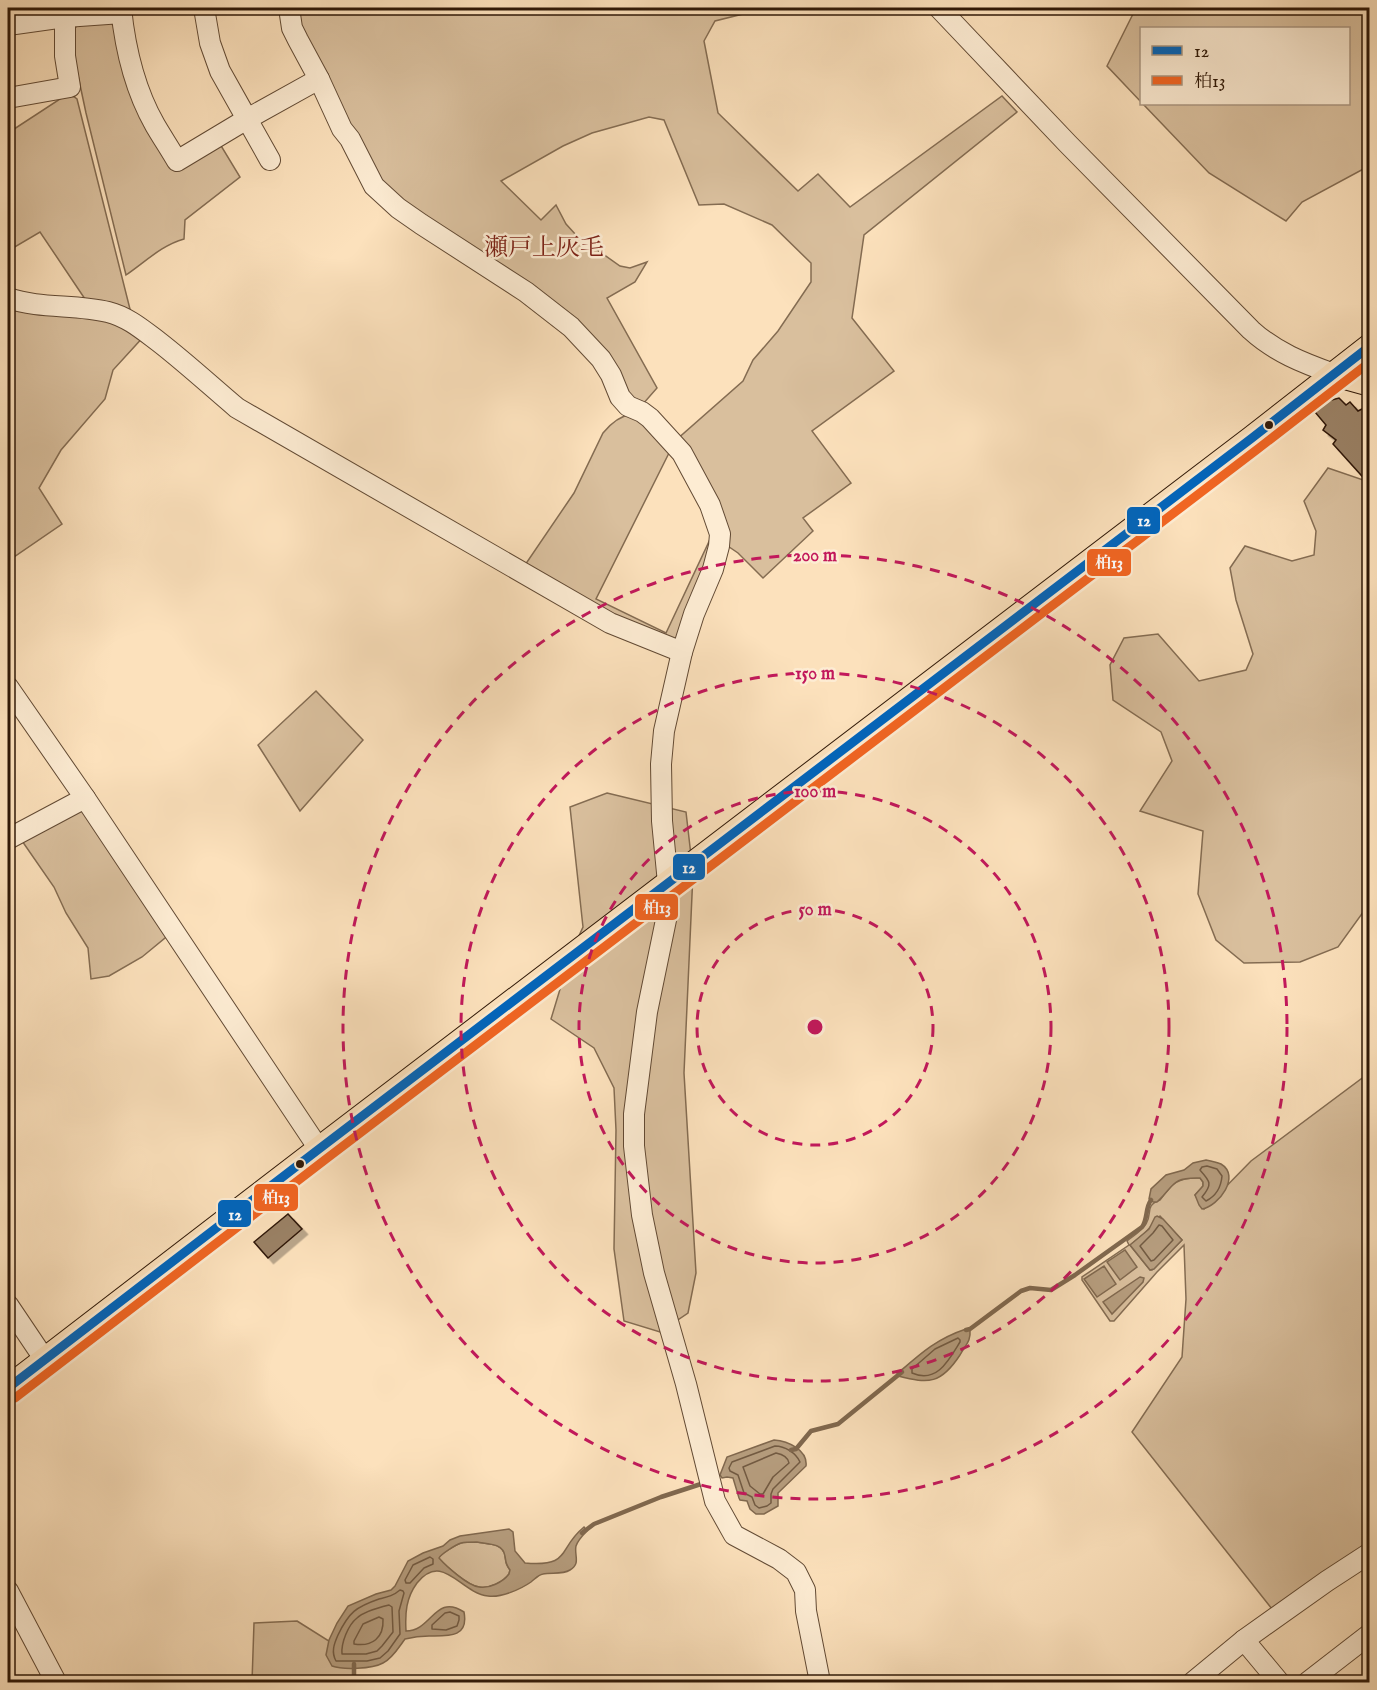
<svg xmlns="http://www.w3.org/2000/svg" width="1377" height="1690" font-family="'IM FELL English','Noto Serif JP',serif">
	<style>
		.green { fill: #d9bf9d; stroke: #846c52; stroke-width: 1.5; fill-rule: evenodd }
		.water { fill: #b69d7e; stroke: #80684e; stroke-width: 1.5; fill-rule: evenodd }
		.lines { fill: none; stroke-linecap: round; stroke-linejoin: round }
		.shore { stroke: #725a42; stroke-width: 1.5 }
		.stream { stroke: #80684e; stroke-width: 4.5 }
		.building { fill: #9a8165; stroke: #2f1807; stroke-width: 1.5; filter: url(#shadow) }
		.minor-casing { stroke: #624a34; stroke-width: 22 }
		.major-casing { stroke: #2f1807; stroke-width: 26 }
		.minor { stroke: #fdecd3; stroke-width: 20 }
		.major { stroke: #fce1bc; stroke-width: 24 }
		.bus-1-casing { stroke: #fdecd3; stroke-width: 14 }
		.bus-2-casing { stroke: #fdecd3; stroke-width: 14 }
		.bus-1 { stroke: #0065bd; stroke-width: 9 }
		.bus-2 { stroke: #f26522; stroke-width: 9 }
		.ring { fill: none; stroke: #c2185b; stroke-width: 3; stroke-dasharray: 10 8 }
		.bus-dot { fill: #2f1807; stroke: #fdecd3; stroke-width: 2 }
		.labels { text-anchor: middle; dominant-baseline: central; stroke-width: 5; stroke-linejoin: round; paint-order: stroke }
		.quarter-label { font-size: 24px; fill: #7a1f14; stroke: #fdecd3 }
		.centre { fill: #c2185b; stroke: #fdecd3; stroke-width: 3 }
		.ring-label { font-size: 18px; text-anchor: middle; font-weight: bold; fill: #c2185b; stroke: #fdecd3; stroke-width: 5; stroke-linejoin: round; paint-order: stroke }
		.line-badge { stroke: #fdecd3; stroke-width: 2 }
		.badge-label { font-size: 16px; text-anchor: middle; font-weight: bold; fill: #fff }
	</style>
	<defs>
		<filter id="shadow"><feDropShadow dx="5.5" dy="5.5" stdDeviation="0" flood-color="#0004"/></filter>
	</defs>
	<rect width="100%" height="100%" fill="#fce1bc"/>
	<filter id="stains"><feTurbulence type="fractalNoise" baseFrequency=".00333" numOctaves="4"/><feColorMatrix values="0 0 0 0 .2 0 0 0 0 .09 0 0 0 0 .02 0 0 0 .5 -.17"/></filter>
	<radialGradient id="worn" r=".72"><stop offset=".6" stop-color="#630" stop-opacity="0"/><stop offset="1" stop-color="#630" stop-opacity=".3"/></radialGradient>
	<g class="green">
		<path d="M299 8H753L747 13 715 21 704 41 718 113 798 191 818 174 850 207 1002 96 1017 112 864 235 852 318 894 371 812 431 851 483 803 518 813 531 763 578 738 553 722 542 675 441 743 381 753 360 778 331 811 282V263L772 225 724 204 699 205 664 120 649 117 592 133 563 146 501 181 541 220 556 205 566 224 576 235 620 266 630 268 647 262 635 282 607 298 657 388 643 404 630 402 610 369 386 194 302 33Z"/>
		<path d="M1136 8H1369V166L1302 202 1286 221 1209 173 1143 104H1348V28H1142L1141 102 1107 66Z"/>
		<path d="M109 22 114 26 174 170 220 144 240 177 185 220 184 239C162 245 145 262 126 275L86 113 76 66 73 47 75 28 79 24Z"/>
		<path d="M66 95 73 96 77 99 131 313 89 305 40 232 8 251V133Z"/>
		<path d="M8 303 81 312 145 335 113 370 105 399 61 450 39 488 62 524 8 561Z"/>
		<path d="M633 413 672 447 596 599 666 633 714 531 716 538 680 645 659 639 525 565 574 493 603 433C611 423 620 416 633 413Z"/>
		<path d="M1328 468 1363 480 1369 476V904L1338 947 1300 962 1244 963 1216 940 1198 894 1203 831 1140 811 1172 761 1161 732 1113 700 1110 665 1124 638 1158 634 1199 681 1246 670 1253 654 1236 600 1230 568 1245 546 1292 561 1314 555 1316 531 1304 501Z"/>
		<path d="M316 691 363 740 300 811 258 745Z"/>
		<path d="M607 793 686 812 693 873 684 1073 696 1273 688 1313 660 1332 624 1321 614 1249 616 1130 614 1088 594 1048 551 1019 571 953 583 927 570 807Z"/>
		<path d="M81 805 171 933 142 957 109 976 91 979 88 948 66 913 54 887 20 838Z"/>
		<path d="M1369 1073 1370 1424 1368 1425 1370 1428 1369 1542 1320 1575 1272 1609 1132 1432 1182 1357 1186 1299 1184 1245 1157 1272 1114 1321H1110L1082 1280V1277L1129 1245 1127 1241C1133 1236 1142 1231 1146 1224 1153 1213 1144 1206 1160 1200 1172 1183 1178 1177 1200 1178L1203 1182V1186L1195 1195 1204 1209 1251 1161ZM1160 1216 1182 1240 1152 1270H1150L1130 1245 1144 1234Z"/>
		<path d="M477 1542C488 1544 503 1543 505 1556 506 1563 506 1565 510 1570L509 1574C504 1582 489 1589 479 1587 468 1586 446 1566 438 1558 442 1554 455 1545 461 1543 465 1542 472 1542 477 1542Z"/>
		<path d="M297 1621 356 1658 352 1682H252L254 1623Z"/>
	</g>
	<g class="water">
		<path d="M1206 1160C1211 1161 1216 1162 1221 1164 1241 1176 1219 1206 1202 1209L1199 1205 1195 1195 1203 1186V1182L1200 1178C1170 1177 1175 1186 1157 1202H1153L1149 1199 1151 1189 1166 1175 1184 1170 1193 1163Z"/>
		<path d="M1157 1216 1163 1219 1182 1240 1154 1269 1150 1270 1130 1245 1149 1229 1155 1217Z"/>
		<path d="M1125 1250 1137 1267 1120 1280 1107 1262Z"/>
		<path d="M1104 1266 1116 1284 1097 1297 1084 1279Z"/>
		<path d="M1140 1277 1144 1278 1143 1282 1112 1314 1103 1302Z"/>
		<path d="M966 1329H970C971 1342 966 1344 960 1355 941 1384 929 1384 898 1376L897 1374C920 1354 936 1339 966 1329Z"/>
		<path d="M774 1440C788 1441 808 1450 806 1466L778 1493V1506L764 1514H756L750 1509 747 1501 740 1500 739 1498 733 1478 727 1477 722 1478 720 1475 727 1457Z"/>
		<path d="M584 1527 587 1531C583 1535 578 1540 576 1546 574 1555 581 1564 570 1570 562 1575 551 1572 543 1574 538 1575 535 1579 531 1582 521 1589 501 1598 488 1596 460 1593 443 1551 417 1583 406 1598 405 1613 406 1631 432 1631 435 1593 464 1612 469 1638 448 1636 429 1636 421 1636 413 1637 405 1639 399 1647 392 1659 383 1663 372 1669 343 1670 332 1666L326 1655 329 1640 337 1623 348 1606 376 1594 391 1590 395 1586 408 1561 423 1553 443 1546 450 1540 460 1536 509 1529 513 1532 515 1551 525 1563C572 1567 557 1549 584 1527ZM477 1542C488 1544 503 1543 505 1556 506 1563 506 1564 510 1570L509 1574C503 1582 489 1589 479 1587 468 1586 446 1566 439 1558 441 1554 455 1545 461 1543 465 1542 472 1542 477 1542Z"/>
	</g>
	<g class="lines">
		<g class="shore">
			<path d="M1207 1166 1217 1169 1222 1176C1221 1188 1216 1196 1206 1201L1202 1197C1213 1184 1210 1181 1200 1170L1202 1167Z"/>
			<path d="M1159 1225 1162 1226 1173 1240 1154 1260 1151 1261 1140 1246 1153 1233Z"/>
			<path d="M958 1338 960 1340V1342C949 1360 937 1384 912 1373V1369L935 1349Z"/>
			<path d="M775 1446C785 1446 796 1453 800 1462L773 1489 771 1494V1503L767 1506 759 1508 755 1505 752 1497 744 1493 738 1475 730 1471 729 1468 732 1462Z"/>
			<path d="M776 1453C781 1454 788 1457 789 1463L773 1477 763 1494H760L750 1486 743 1467Z"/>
			<path d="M430 1557 433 1559V1564L424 1568 410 1583H406L405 1580 413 1565Z"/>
			<path d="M400 1590 403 1591 404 1593 399 1611 400 1634 388 1651 380 1658 367 1661H336C331 1652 334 1644 338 1635 349 1612 356 1607 379 1599 387 1597 393 1596 400 1590Z"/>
			<path d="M389 1605 392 1607 393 1632 382 1646 377 1651 366 1654H342C341 1643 348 1625 357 1618 363 1612 381 1607 389 1605Z"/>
			<path d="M450 1612 459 1616V1620L457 1626 446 1630 432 1629V1625L445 1613Z"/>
			<path d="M379 1617 383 1619C384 1638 372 1647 354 1644V1641L363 1624Z"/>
		</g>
		<g class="stream">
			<path d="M966 1330 970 1329 1021 1291 1030 1288 1051 1290 1075 1275 1142 1227C1148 1219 1145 1208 1151 1200"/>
			<path d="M791 1450 796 1449 811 1431 838 1424 902 1372"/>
			<path d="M582 1533 594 1524 661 1497 701 1484"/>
			<path d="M354 1682V1664"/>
		</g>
	</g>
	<g class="building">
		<path d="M1339 398 1346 405 1350 402 1358 411 1362 409 1370 417V485L1333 444 1336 440 1323 430 1326 425 1315 412 1324 402Z"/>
		<path d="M288 1214 302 1229 268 1258 254 1242Z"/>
	</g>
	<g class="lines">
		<g class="minor-casing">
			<g id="minor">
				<path d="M121 8C125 47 135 90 155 125 162 137 170 149 177 161L247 119 319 79"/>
				<path d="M204 8 210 43 220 71 270 160"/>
				<path d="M289 8 292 28 298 40 319 79 342 129 350 139 374 186 398 208 421 224 526 292 571 327 601 359 611 375 620 397 628 406 642 412 650 418 682 453 710 505 720 534 719 546 713 569 694 614 682 652 664 731 661 764 662 821 668 883 667 915 647 1012 634 1114V1146L642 1215 654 1273 686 1384 715 1501 734 1535 779 1559 796 1572 805 1590 806 1611 820 1682"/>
				<path d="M939 8 1068 144 1251 330C1275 352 1303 363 1334 374"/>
				<path d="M8 25 65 17 122 13"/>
				<path d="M8 98 70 87 65 56V17"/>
				<path d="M8 298C40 309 75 304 108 312 128 317 143 330 159 342 186 363 211 386 237 408L610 623 682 652"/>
				<path d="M8 687 85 798 319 1149"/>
				<path d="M8 839 85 798"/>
				<path d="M8 1305 45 1360"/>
				<path d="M8 1591 56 1682"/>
				<path d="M1244 1640 1279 1682"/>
				<path d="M1193 1682 1244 1640 1327 1581 1370 1553"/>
				<path d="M1308 1682 1370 1634"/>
			</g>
		</g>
		<g class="major-casing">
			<g id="major">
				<path d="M1334 374 1370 384"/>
				<path d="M8 1388 319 1149 1252 438 1370 346"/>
			</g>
		</g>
		<use href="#minor" class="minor"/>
		<use href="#major" class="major"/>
		<g class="bus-1-casing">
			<path id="bus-1" d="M8 1388 319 1149 1252 438 1370 346"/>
		</g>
		<g class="bus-2-casing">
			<path id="bus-2" d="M15 1398 326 1159 1259 448 1370 362"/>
		</g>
		<use href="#bus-1" class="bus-1"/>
		<use href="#bus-2" class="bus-2"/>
	</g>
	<g class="ring">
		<circle cx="815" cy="1027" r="118"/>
		<circle cx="815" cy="1027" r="236"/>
		<circle cx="815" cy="1027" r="354"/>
		<circle cx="815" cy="1027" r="472"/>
	</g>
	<g class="bus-dot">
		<circle cx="1269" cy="425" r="5"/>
		<circle cx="300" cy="1164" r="5"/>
	</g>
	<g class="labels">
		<g class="quarter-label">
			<text x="544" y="248">瀬戸上灰毛</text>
		</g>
	</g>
	<circle cx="815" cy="1027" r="9" class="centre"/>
	<g class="ring-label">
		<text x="815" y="561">200 m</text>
		<text x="815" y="679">150 m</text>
		<text x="815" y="797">100 m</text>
		<text x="815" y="915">50 m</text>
	</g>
	<g class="line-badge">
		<rect x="1126" y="506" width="35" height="29" rx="6" fill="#0065bd"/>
		<rect x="1086" y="548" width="46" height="29" rx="6" fill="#f26522"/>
		<rect x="672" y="853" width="34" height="28" rx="6" fill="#0065bd"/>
		<rect x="634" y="893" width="45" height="28" rx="6" fill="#f26522"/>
		<rect x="253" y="1183" width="46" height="29" rx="6" fill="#f26522"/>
		<rect x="217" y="1199" width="35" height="29" rx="6" fill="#0065bd"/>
	</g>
	<g class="badge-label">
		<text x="1144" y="526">12</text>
		<text x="1109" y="568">柏13</text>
		<text x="689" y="873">12</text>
		<text x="657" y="913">柏13</text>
		<text x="276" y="1203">柏13</text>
		<text x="235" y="1220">12</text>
	</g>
	<rect width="1377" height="1690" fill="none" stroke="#fce1bc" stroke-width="30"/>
	<rect x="9" y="9" width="1359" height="1672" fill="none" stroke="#2f1807" stroke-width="3"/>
	<rect x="15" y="15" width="1347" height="1660" fill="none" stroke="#2f1807" stroke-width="1.5"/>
	<rect x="1140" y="27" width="210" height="78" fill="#fdecd3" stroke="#ab9781" stroke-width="1.5"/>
	<rect x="1152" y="46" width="30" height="9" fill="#0065bd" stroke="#ab9781" stroke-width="1.5"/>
	<text x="1194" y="57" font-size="18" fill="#2f1807">12</text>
	<rect x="1152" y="76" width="30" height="9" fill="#f26522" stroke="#ab9781" stroke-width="1.5"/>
	<text x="1194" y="87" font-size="18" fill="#2f1807">柏13</text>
	<rect width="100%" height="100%" filter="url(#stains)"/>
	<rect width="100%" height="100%" fill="url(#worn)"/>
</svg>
